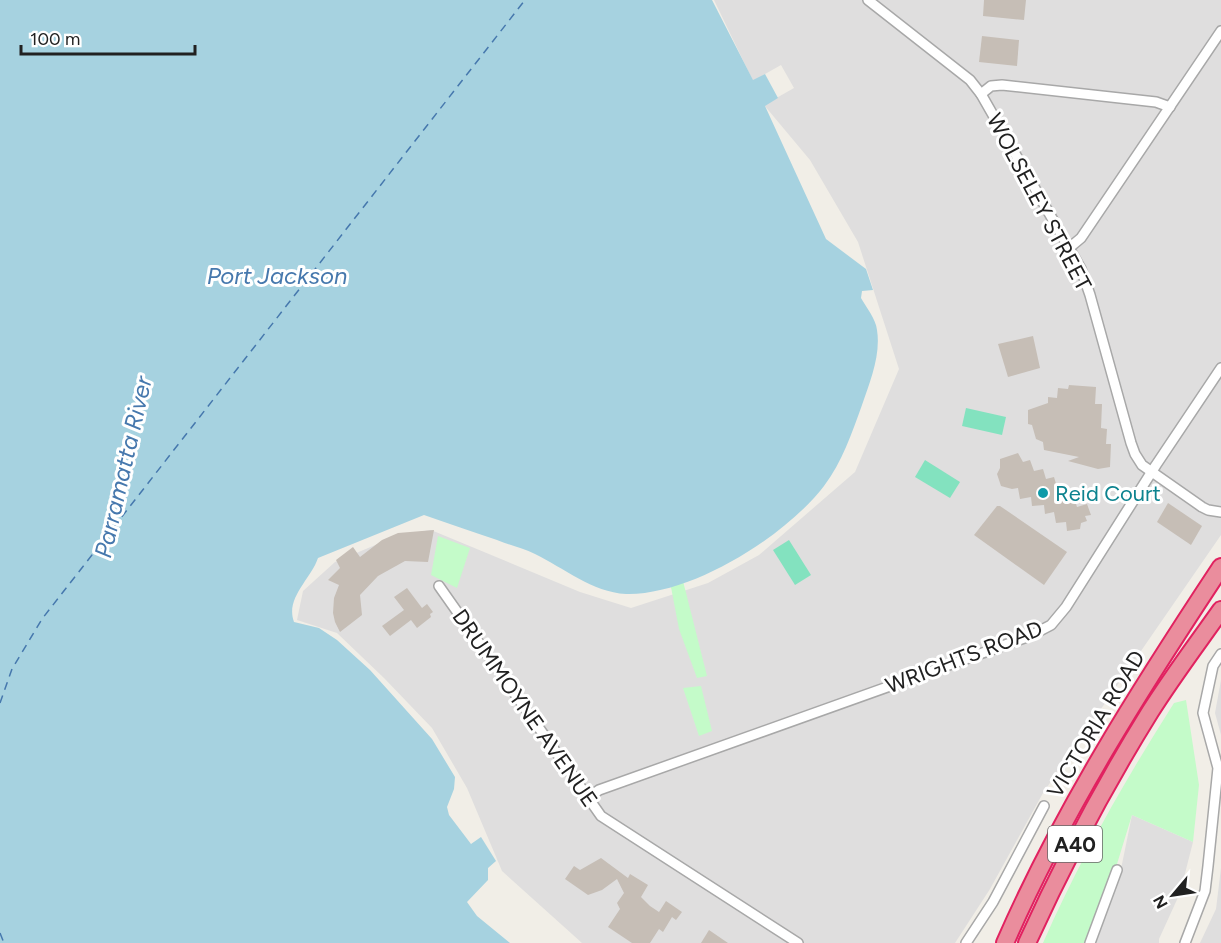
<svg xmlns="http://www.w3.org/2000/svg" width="1221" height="943" font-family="Figtree,sans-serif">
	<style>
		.residential { fill: #dfdede }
		.park { fill: #c4fbc9 }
		.pitch { fill: #83e2bf }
		.water { fill: #a6d2e0 }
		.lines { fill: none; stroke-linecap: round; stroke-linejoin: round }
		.ferry { stroke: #4678ad; stroke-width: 1.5; stroke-dasharray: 8 6; stroke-linecap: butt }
		.building { fill: #c6beb6 }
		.street-casing { stroke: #a8a8a8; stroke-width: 12 }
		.highway-casing { stroke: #e12260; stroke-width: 20 }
		.street { stroke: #fff; stroke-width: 9 }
		.highway { stroke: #ea8d9d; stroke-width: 16 }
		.culture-dot { fill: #0f9aa8; stroke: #fff; stroke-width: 2 }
		.labels { text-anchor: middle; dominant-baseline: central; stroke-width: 6; stroke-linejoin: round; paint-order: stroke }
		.shield { fill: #fff; stroke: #646464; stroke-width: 1.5 }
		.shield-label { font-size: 21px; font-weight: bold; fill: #212121 }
		.street-label { font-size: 22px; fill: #212121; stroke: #fff }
		.culture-label { font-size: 22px; fill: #0d838f; stroke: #fff; text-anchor: start }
		.water-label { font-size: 24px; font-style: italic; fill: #4678ad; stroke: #fff }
	</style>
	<rect width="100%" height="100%" fill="#f1eee7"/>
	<g class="residential">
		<path d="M714 0H1221V535L1043 793 990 889 955 943H582L502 871 467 788 432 728 384 678 337 633 297 620 303 591 335 562 399 535 431 530 580 592 631 608 708 583 759 555 855 472 899 369 858 242 810 160 764 105 794 88 781 65 753 81Z"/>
		<path d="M1221 680V735L1215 713Z"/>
		<path d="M1132 815 1193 842 1180 893 1159 939V943H1092L1121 869Z"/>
		<path d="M1221 868V943H1200L1216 909Z"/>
	</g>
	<g class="park">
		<path d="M438 536 470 548 457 588 431 575Z"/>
		<path d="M682 577 707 676 697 678 679 629 670 582Z"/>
		<path d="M701 686 712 731 699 736 683 688Z"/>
		<path d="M1186 700 1199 785 1193 842 1132 815 1117 864 1085 943H1043C1080 859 1125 780 1174 703Z"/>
	</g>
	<g class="pitch">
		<path d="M966 408 1006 417 1002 435 962 426Z"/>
		<path d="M925 460 960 482 950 498 915 477Z"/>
		<path d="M789 540 811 575 795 585 773 550Z"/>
	</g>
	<path class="water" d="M0 0H712L753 80 765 74 778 98 765 106 826 239 866 269 873 290 862 291 861 298C866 307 876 319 877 330 881 355 870 382 862 405 852 433 842 462 824 486 785 537 690 596 626 594 592 592 564 568 535 554 523 548 509 545 497 540 472 532 448 523 424 515L318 558C311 579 285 598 294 622L319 628 337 640 370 670 432 739 455 777 454 789 447 807 449 815 471 844 481 837 496 861 488 868V880L467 902 477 916 510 943H0Z"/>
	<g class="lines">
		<g class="ferry">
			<path d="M0 703 12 669 42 619 525 0"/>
			<path d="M0 933 4 943"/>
		</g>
	</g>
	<g class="building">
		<path d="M984 0H1026L1024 20 983 16Z"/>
		<path d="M982 36 1019 40 1017 66 979 62Z"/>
		<path d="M1033 336 1040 368 1008 377 998 344Z"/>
		<path d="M1069 385 1096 387 1095 404H1102L1101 428 1107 429 1106 444H1111L1110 467 1098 469 1068 461 1079 457 1044 450 1043 442 1036 439 1032 425 1028 424V410L1048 403V397L1057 398 1058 388 1068 389Z"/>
		<path d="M1018 453 1023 462 1030 460 1034 471 1043 469 1046 479 1054 477 1057 487 1064 485 1068 499 1074 497 1077 507 1087 504 1091 515 1085 516 1087 521 1081 523 1080 529 1067 531 1066 522 1056 523 1054 512 1045 514 1044 505 1032 506 1031 497 1020 499 1018 488 1012 489 1001 486 997 474 1000 468V459Z"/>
		<path d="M1168 503 1202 526 1191 545 1157 522Z"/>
		<path d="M997 506H1000L1067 552 1044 585 974 535Z"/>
		<path d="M434 530 428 562 405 561 378 576 360 595 362 615 340 632 335 622 333 613 334 598 339 585 328 580 340 568 336 560 353 547 360 557 382 540 398 533Z"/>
		<path d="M407 588 422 608 427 604 433 612 430 614 431 617 417 628 411 620 390 636 382 626 404 610 394 597Z"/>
		<path d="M601 858 628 878 630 874 648 885 641 897 650 906 659 912 666 901 682 912 676 920 672 917 663 932 659 929 650 943H632L608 927 620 909 617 903 624 893 617 879 602 890 588 895 565 879 574 866 580 870Z"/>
		<path d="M709 930 728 943H701Z"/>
	</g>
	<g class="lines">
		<g class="street-casing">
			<g id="street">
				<path d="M868 0 970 80 981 94 1081 269 1090 295 1131 443 1135 454 1142 465 1202 507 1208 510 1221 512"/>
				<path d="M981 94 991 86 1002 85 1156 102 1170 107"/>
				<path d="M1069 248 1081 238 1221 31"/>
				<path d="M439 586 601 816 798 943"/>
				<path d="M589 797 599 790 1030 636 1051 625 1066 607 1156 465 1221 368"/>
				<path d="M966 943 993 902 1044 806"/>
				<path d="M1090 943 1117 870"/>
				<path d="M1185 943 1205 891 1208 866 1218 768 1203 713 1213 666 1221 654"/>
			</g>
		</g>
		<g class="highway-casing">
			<g id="highway">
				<path d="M1005 943C1063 810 1141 688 1221 567"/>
				<path d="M1027 943C1063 864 1104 786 1150 712 1172 677 1197 644 1221 610"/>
			</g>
		</g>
		<use href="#street" class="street"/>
		<use href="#highway" class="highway"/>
	</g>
	<circle class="culture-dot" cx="1043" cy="493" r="6"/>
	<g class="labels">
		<rect class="shield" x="1048" y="826" width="54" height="36" rx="4.5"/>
		<g class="shield-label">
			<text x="1075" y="844">A40</text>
		</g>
		<g class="street-label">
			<text transform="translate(1039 202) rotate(62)">WOLSELEY STREET</text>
			<text transform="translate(964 657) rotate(-21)">WRIGHTS ROAD</text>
			<text transform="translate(525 708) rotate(55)">DRUMMOYNE AVENUE</text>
			<text transform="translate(1096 724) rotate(-59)">VICTORIA ROAD</text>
		</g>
		<g class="culture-label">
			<text x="1055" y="493">Reid Court</text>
		</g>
		<g class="water-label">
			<text x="277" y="275">Port Jackson</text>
			<text transform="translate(123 467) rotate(-77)">Parramatta River</text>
		</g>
	</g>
	<g transform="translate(1173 895) rotate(241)" stroke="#ffffff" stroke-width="4.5" paint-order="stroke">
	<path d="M0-4.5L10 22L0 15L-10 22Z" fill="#212121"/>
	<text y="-9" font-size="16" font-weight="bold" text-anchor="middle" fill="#212121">N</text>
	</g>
	<path d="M21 45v9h174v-9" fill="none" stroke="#212121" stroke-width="3"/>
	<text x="30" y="45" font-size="18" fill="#212121" stroke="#ffffff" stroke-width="4.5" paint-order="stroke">100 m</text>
</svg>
